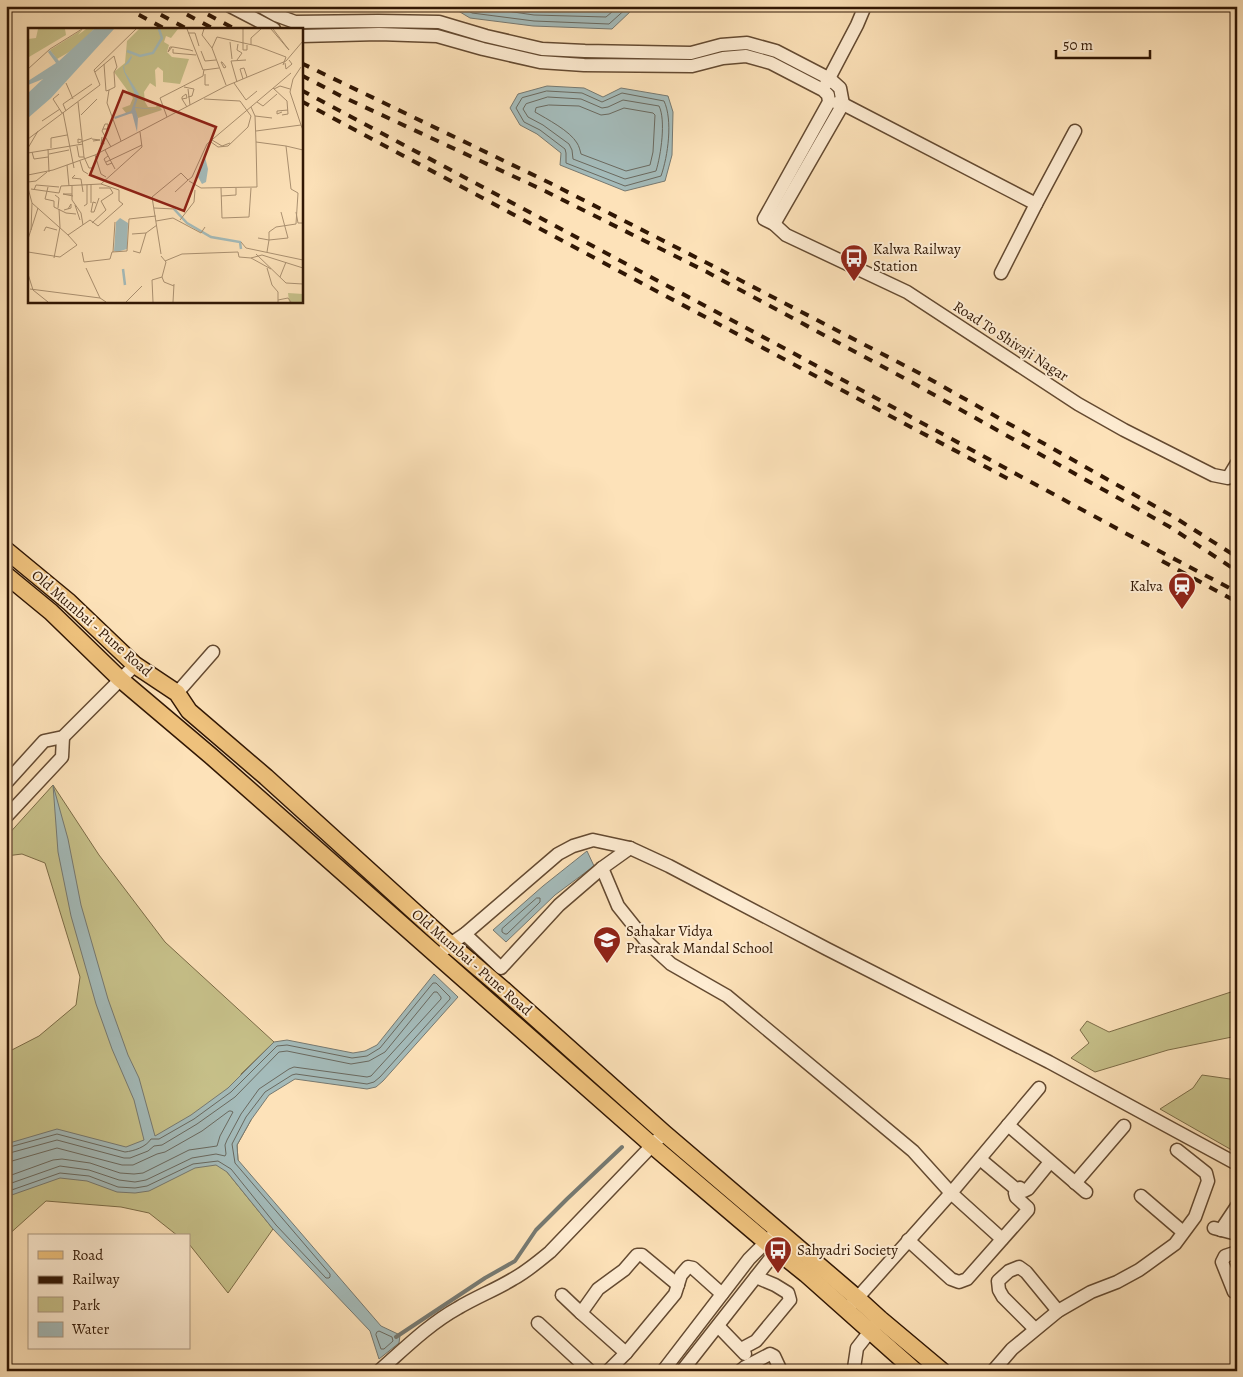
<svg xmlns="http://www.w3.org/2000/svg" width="1243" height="1377" font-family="Alegreya,serif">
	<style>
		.green { fill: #c7c18a; stroke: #7c6c47 }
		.water { fill: #a4bbba; stroke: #767971 }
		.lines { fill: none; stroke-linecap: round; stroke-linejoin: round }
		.shore { stroke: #6a695f; stroke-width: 1 }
		.stream { stroke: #767971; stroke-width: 4 }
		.minor-casing { stroke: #644a31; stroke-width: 15 }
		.major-casing { stroke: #311704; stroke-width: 19 }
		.minor { stroke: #feecd2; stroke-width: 12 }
		.major { stroke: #eec17c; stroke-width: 16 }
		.rail { stroke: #311704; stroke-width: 4; stroke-dasharray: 9 9; stroke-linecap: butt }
		.labels { text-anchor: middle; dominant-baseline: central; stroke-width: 4; stroke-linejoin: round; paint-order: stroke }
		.poi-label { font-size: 15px; fill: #311704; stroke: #feecd2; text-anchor: start }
		.street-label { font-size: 15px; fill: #311704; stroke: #feecd2 }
		.inset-river { fill: none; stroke: #a4bbba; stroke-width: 2.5 }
		.inset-road { fill: none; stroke: #ab9171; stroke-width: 1 }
		.view { fill: #8f2418; fill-opacity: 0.15; stroke: #8f2418; stroke-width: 2.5 }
		.inset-edge { fill: none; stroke: #311704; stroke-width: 2.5 }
	</style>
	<rect width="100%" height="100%" fill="#fde2b9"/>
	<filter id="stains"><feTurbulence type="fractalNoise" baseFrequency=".004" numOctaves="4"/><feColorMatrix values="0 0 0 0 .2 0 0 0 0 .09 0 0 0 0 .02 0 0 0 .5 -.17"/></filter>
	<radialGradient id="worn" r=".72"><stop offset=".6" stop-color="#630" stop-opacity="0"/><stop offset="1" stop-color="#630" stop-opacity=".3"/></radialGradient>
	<g class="green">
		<path d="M53 785 99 855 165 942 274 1042 241 1074 251 1120 237 1145 238 1160 227 1172 273 1229 228 1293 189 1244V1236H178L149 1213 121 1207 46 1201 6 1237V1053L39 1036 76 1005 80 977 45 863 22 854 6 856V837Z"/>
		<path d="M1237 990V1036L1168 1050 1095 1072 1071 1058 1089 1043 1080 1030 1087 1021 1109 1032Z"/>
		<path d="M1202 1075 1237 1080V1153L1160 1109 1193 1088Z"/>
	</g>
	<g class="water">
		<path d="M450 6H680L632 10 612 29 533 26 470 18Z"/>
		<path d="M547 86 584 88 603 97 621 88 668 96 673 112 672 155 665 181 625 191 560 165 561 153 537 134 520 125 510 108 518 94Z"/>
		<path d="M53 785 68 839 81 905 108 999 128 1055 139 1078 155 1136 191 1115 228 1088 274 1042 287 1040 353 1053 365 1051 377 1045 434 974 458 997 383 1081 376 1087 367 1089 295 1079 269 1095 251 1120 237 1145 238 1160 381 1326 400 1335 399 1343 379 1359 370 1331 273 1229 227 1172 216 1165 195 1168 149 1191 135 1193 117 1192 87 1181 60 1178 6 1197V1144L57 1129 126 1147 144 1140 134 1100 112 1049 96 1004 71 916 58 852Z"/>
		<path d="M587 851 594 866 555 895 506 942 493 930 543 886Z"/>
	</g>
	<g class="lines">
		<g class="shore">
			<path d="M460 6 472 13 534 21 609 24 629 6"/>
			<path d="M472 6 534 15 606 17 619 6"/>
			<path d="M528 6 604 10 608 6"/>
			<path d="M547 91 582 93 602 102 622 93 664 101C673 120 668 156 661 176L625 186 566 163V153L565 149 540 130 524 122 516 108 522 98Z"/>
			<path d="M548 97 581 99 602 108 608 107 623 100 659 106C666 120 661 155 656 171L625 179 573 159 572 150 569 144 543 125 528 117 523 109 526 104Z"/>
			<path d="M549 105 579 106 601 115 609 114 624 108 653 113 655 115 653 152 650 165 626 171 581 154C580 150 579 146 577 143 570 131 547 119 535 112L536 108Z"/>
			<path d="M537 898H540V902L507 934H505L502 932V929Z"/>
			<path d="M6 1148 57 1134 125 1152C134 1151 146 1147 151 1139H159L194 1119 231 1092 277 1046 287 1045 352 1058 367 1056 380 1048 433 983H436L450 997V999L380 1077 374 1082 367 1084 296 1074 292 1075 265 1092 246 1117 232 1144 235 1163 330 1274V1277L329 1278H326L276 1225 231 1169 218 1161 193 1164 147 1186 135 1188 118 1187 89 1176 60 1173 6 1192"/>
			<path d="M6 1154 57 1140 124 1158H130L148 1151 154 1146 162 1145 197 1124 235 1097 279 1052 287 1051 351 1064 369 1061 385 1052 434 992H437L441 997V999L371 1076 367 1077 294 1067 289 1069 259 1089 241 1114 227 1140 225 1145 226 1154 225 1156 216 1154 192 1158 146 1180 135 1182 119 1180 89 1170 60 1166 6 1185"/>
			<path d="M6 1162 12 1161 57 1148 122 1165H133L157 1154 165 1152 202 1131 229 1111H231L233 1112 220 1136 217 1146 189 1150 143 1173 134 1174 120 1173 90 1163 62 1159 53 1160 6 1177"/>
			<path d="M377 1332 379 1331 392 1337 393 1341 384 1349H381L376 1335Z"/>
		</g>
		<path class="stream" d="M396 1337 485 1278 515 1261 536 1230 567 1199 622 1147"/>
		<g class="minor-casing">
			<g id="minor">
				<path d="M230 6 274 29"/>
				<path d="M260 6 276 15 295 22 378 21 439 22 486 36 542 49 585 51 691 53 721 45 747 43 776 51 830 79 840 88 843 104 774 224"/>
				<path d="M301 36 379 34 437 36 483 49 540 62 584 65 692 66 723 58 746 56 771 63 823 90 828 95 829 102 764 219 774 224 786 235 907 292 1078 404 1124 430 1213 475 1228 478 1237 463"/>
				<path d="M826 84 857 25 865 6"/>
				<path d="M837 103 843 104 1036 204"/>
				<path d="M1001 273 1036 204 1075 131"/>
				<path d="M177 693 213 652"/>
				<path d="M6 783 44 741 63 737 135 665"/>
				<path d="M6 817 62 757 63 737"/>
				<path d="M602 868 618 906 646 941 671 964 727 996 913 1151 951 1193 1002 1239"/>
				<path d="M465 934 501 968 559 905 602 868 630 848"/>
				<path d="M445 949 450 944 465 934 558 854 573 846 593 840 630 848 669 866 827 949 1049 1062 1237 1164"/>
				<path d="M1008 1125 1086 1192"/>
				<path d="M1075 1183 1124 1126"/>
				<path d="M1017 1190 1020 1188 1024 1191 1028 1189 1050 1162"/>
				<path d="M1141 1196 1183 1232"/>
				<path d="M1214 1228 1237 1234"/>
				<path d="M1221 1230 1237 1206"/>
				<path d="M908 1240 951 1279 959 1282 967 1279 1028 1210V1208L1016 1197 1015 1193 1017 1190 980 1159"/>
				<path d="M1237 1252 1225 1256 1222 1262 1234 1292 1237 1293"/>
				<path d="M562 1295 581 1313"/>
				<path d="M852 1304 951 1193 1039 1088"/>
				<path d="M538 1323 590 1371"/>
				<path d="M718 1326 745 1354"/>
				<path d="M1035 1329 1003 1297 999 1290 998 1281 1009 1271 1019 1267 1026 1272 1058 1311"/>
				<path d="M741 1349 756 1341 790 1300 788 1293 775 1285 756 1277"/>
				<path d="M626 1353 581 1313 598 1289 624 1270 637 1255H642L678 1285"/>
				<path d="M379 1371C404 1349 429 1324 458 1308 476 1297 495 1290 513 1279 526 1272 538 1262 550 1252L664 1133"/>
				<path d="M608 1371 626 1353 675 1294 681 1275 688 1267 693 1268 722 1294"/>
				<path d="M663 1371 749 1259 771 1237"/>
				<path d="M682 1371 781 1245"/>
				<path d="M740 1371 745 1367 770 1354 774 1356 781 1371"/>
				<path d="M855 1371 854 1368 857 1348 875 1325"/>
				<path d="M993 1371 1012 1349 1058 1311 1091 1292 1117 1282 1139 1270 1175 1244 1195 1217 1208 1181 1206 1173 1177 1150"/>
			</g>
		</g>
		<g class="major-casing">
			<g id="major">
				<path d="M6 550 69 602 135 665 177 693 189 711 266 777 450 944 504 990 664 1133 857 1298 880 1319 942 1371"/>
				<path d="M6 575 51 612 120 679 211 756 653 1146 766 1242 806 1274 915 1371"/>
			</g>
		</g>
		<use href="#minor" class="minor"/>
		<use href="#major" class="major"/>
		<g class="rail">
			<path d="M123 6 165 29"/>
			<path d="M145 6 187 29"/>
			<path d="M171 6 214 29"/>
			<path d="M192 6 235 29"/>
			<path d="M301 63 550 183 711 265 919 373 1174 517 1237 557"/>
			<path d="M301 75 341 96 545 191 707 272 913 383 1170 527 1237 571"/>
			<path d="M301 90 780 346 1127 534 1237 592"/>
			<path d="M301 101 1012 481"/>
			<path d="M1162 561 1237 602"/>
		</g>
	</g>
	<defs>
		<g id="bus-pin" transform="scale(1.4375)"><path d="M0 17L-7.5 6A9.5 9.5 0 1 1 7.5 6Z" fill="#8f2418" stroke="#feecd2"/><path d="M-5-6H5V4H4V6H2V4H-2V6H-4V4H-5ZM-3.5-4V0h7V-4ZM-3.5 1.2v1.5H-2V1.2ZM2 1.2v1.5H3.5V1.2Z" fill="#fff"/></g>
		<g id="station-pin" transform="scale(1.4375)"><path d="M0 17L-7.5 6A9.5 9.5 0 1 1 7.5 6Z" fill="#8f2418" stroke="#feecd2"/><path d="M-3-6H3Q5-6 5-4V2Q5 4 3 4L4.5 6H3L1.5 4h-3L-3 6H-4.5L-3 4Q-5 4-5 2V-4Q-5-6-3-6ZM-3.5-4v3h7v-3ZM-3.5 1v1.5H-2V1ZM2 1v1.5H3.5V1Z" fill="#fff"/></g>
		<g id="school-pin" transform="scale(1.4375)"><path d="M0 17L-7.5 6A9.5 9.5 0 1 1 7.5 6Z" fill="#8f2418" stroke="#feecd2"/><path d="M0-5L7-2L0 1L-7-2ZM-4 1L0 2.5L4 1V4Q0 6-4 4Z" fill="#fff"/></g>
	</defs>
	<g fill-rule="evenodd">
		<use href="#bus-pin" x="854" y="258"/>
		<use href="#station-pin" x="1182" y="586"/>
		<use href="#school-pin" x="607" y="940"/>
		<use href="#bus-pin" x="778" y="1250"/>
	</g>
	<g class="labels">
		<g class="poi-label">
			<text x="873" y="249">Kalwa Railway<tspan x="873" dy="17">Station</tspan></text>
			<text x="1163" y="586" text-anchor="end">Kalva</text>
			<text x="626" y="931">Sahakar Vidya<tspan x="626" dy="17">Prasarak Mandal School</tspan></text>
			<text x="797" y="1250">Sahyadri Society</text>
		</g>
		<g class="street-label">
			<text transform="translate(1011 341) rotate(33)">Road To Shivaji Nagar</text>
			<text transform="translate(92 623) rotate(41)">Old Mumbai - Pune Road</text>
			<text transform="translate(472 962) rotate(41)">Old Mumbai - Pune Road</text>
		</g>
	</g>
	<g transform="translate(28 28)">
		<rect width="275" height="275" fill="#fde2b9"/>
		<path d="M10 1H37L38 7 1 29 0 11 8 10ZM55 1 50 7 58 1H66L48 20 29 31 22 22ZM111 1H150L143 10 138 8 136 14 141 17 139 24 144 29 161 31 152 56 135 54V43L130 39 127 42 128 59 122 55 116 64 117 74 120 79H128L130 75 134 82 110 90 108 86 98 85 94 80 102 77 105 70 86 44 97 35 99 13ZM260 265 275 266V274H261Z" fill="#c7c18a"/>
		<path d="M66 1H86L23 70 0 90V65L15 51 0 57V53L28 35 20 24 22 22 31 33ZM100 23 104 29 101 35 96 38 97 44 111 66 107 79 134 82 107 80 110 90 109 104 104 85 87 91 86 89 103 83 107 72 106 64 96 44 95 39 103 28ZM177 129 180 141 178 154 174 156 170 149ZM92 190 100 195 99 221 89 224 86 223 88 194Z" fill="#a4bbba"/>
		<path class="inset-river" d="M99 23 112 28 125 25 134 10 131 1M146 181 159 195 183 209 212 214 213 221M95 241 97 257"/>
		<path class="inset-road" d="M159 1 175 42M176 1 174 7 184 20 198 57M215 1V22H219V17M243 1 261 22 245 1M160 5H167L171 18M202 14 204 31M223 17V10L233 1M144 19 140 24 142 19H145L162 22 165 23M184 20 189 9 229 18 258 29 255 37M145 21V25L168 27M173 23 177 33 188 32M209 32 214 25 209 22 210 16M193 34H194L198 39 196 40ZM257 35 258 41 264 36 261 32M76 36 78 63 81 62M0 41 22 21 54 1M176 42 191 40M67 44 86 28 89 39 86 44 87 59 81 62 79 75 93 113M177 46V57H181M215 51 212 41 216 40 219 49M209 54 203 33 218 32M38 55 45 71M206 55 218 72 229 63M156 59 166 61 164 68 160 69M245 60 259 73 260 86 254 87M160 61 162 77M246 61 252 58 262 61M31 66 25 71 34 85M154 71 159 70 158 66 154 69V71L159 79M176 71 212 73 223 88 220 99 200 118 190 119 183 114M50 74 56 129 61 140H64M229 74 235 78 249 66M223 79 227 88 228 114 258 118 263 161 270 165 268 196 248 199 241 204V212L230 210M38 83 35 76 64 56M35 84 46 140M254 84 249 86V83L260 82M53 87 69 71M227 88 244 90M139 89 132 70 175 48 176 41M14 93 32 81M273 97 262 64 265 51 273 39M75 101H80V96H77L74 103 83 119M228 103 273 97 275 102M74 109 73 116H76L75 111M0 111 72 57 66 42 108 1M64 111 72 112 65 113M54 112 50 111V115L64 110M184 112 194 118 202 115M49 118 51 129H56M258 118 275 122M0 120 10 103M23 120V110L39 107M20 121 21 144M77 122 87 141M4 124 6 131 20 129M0 125 55 116M21 126 41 122M67 127 73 146 78 149M80 128 76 131 79 137 84 135M52 133 55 143 60 146M78 134 114 117M39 137 41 158M0 147 25 142 67 127 198 58 258 33 275 13M47 147 44 150 53 151 55 164M161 153 173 160 229 159 228 114M0 154 8 153 19 144M73 156 114 119 112 104M63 157V175M44 158V172L53 185 55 197M20 159 17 171 26 173V179L38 185 48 186M0 160 4 175 40 207 62 192 70 198 95 176 91 173V162L73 156 33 158 31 165 3 161M193 160 194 190 221 189 223 160M6 162 8 157 31 159M147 164 160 152M44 166H35L45 168M27 167 31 170 30 180M193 168 208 167V160M68 175 65 174 63 184H66L71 170M47 177 52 192M56 178 59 176V157M126 180 146 181M36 182 43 180V176L40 181M268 184 270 195H275M152 192 166 174 167 162M128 193 145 190 173 205 177 199M64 195 78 182 73 173 85 165 82 160H71M3 202 4 175M16 203 18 199 29 202M104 206 118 205 129 197M0 211 10 180M213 214 218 220 275 232M105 223 112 225 118 205M0 224 32 229 49 217 40 207M54 224 56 234 82 231 84 224 99 223 101 191 128 188M85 224 87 194M239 224 241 212 260 210 253 184M133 226 124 169 153 145 160 152 164 149 179 116 263 45M228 226 258 255 275 256M26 230 32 199 31 181M223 230 234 227 275 240M137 233 154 226 210 224 211 229 223 230 243 241M58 240 72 270M239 240 244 257 250 264V274M0 246 5 262 20 274M134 249 136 254 146 258M252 249 258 234M2 261 72 270 78 274M250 272 260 270 263 274M98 274 114 258M125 274 124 252 134 249 138 234 133 228M145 274 146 256"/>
		<path class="view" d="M95 63 188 99 156 183 62 147Z"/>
		<rect width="275" height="275" class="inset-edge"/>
	</g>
	<rect width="1243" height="1377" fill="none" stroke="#fde2b9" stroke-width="25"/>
	<rect x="8" y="8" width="1228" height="1362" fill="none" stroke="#311704" stroke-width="2.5"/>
	<rect x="12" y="12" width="1218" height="1352" fill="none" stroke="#311704"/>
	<rect x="28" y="1234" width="162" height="115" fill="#feecd2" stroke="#ac9780"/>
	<rect x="38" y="1251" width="25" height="8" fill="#eec17c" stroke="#ac9780"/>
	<text x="72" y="1260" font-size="15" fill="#311704">Road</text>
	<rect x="38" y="1276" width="25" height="8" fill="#311704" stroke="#ac9780"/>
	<text x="72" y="1284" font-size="15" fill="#311704">Railway</text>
	<rect x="38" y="1297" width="25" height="15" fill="#c7c18a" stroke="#ac9780"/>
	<text x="72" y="1310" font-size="15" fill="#311704">Park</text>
	<rect x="38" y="1322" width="25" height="15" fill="#a4bbba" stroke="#ac9780"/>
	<text x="72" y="1334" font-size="15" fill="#311704">Water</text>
	<path d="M1056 50v8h94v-8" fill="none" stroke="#311704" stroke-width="2.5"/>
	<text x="1063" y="50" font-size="15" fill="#311704" stroke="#feecd2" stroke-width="4" paint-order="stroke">50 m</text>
	<rect width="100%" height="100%" filter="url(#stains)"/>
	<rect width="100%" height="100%" fill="url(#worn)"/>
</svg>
